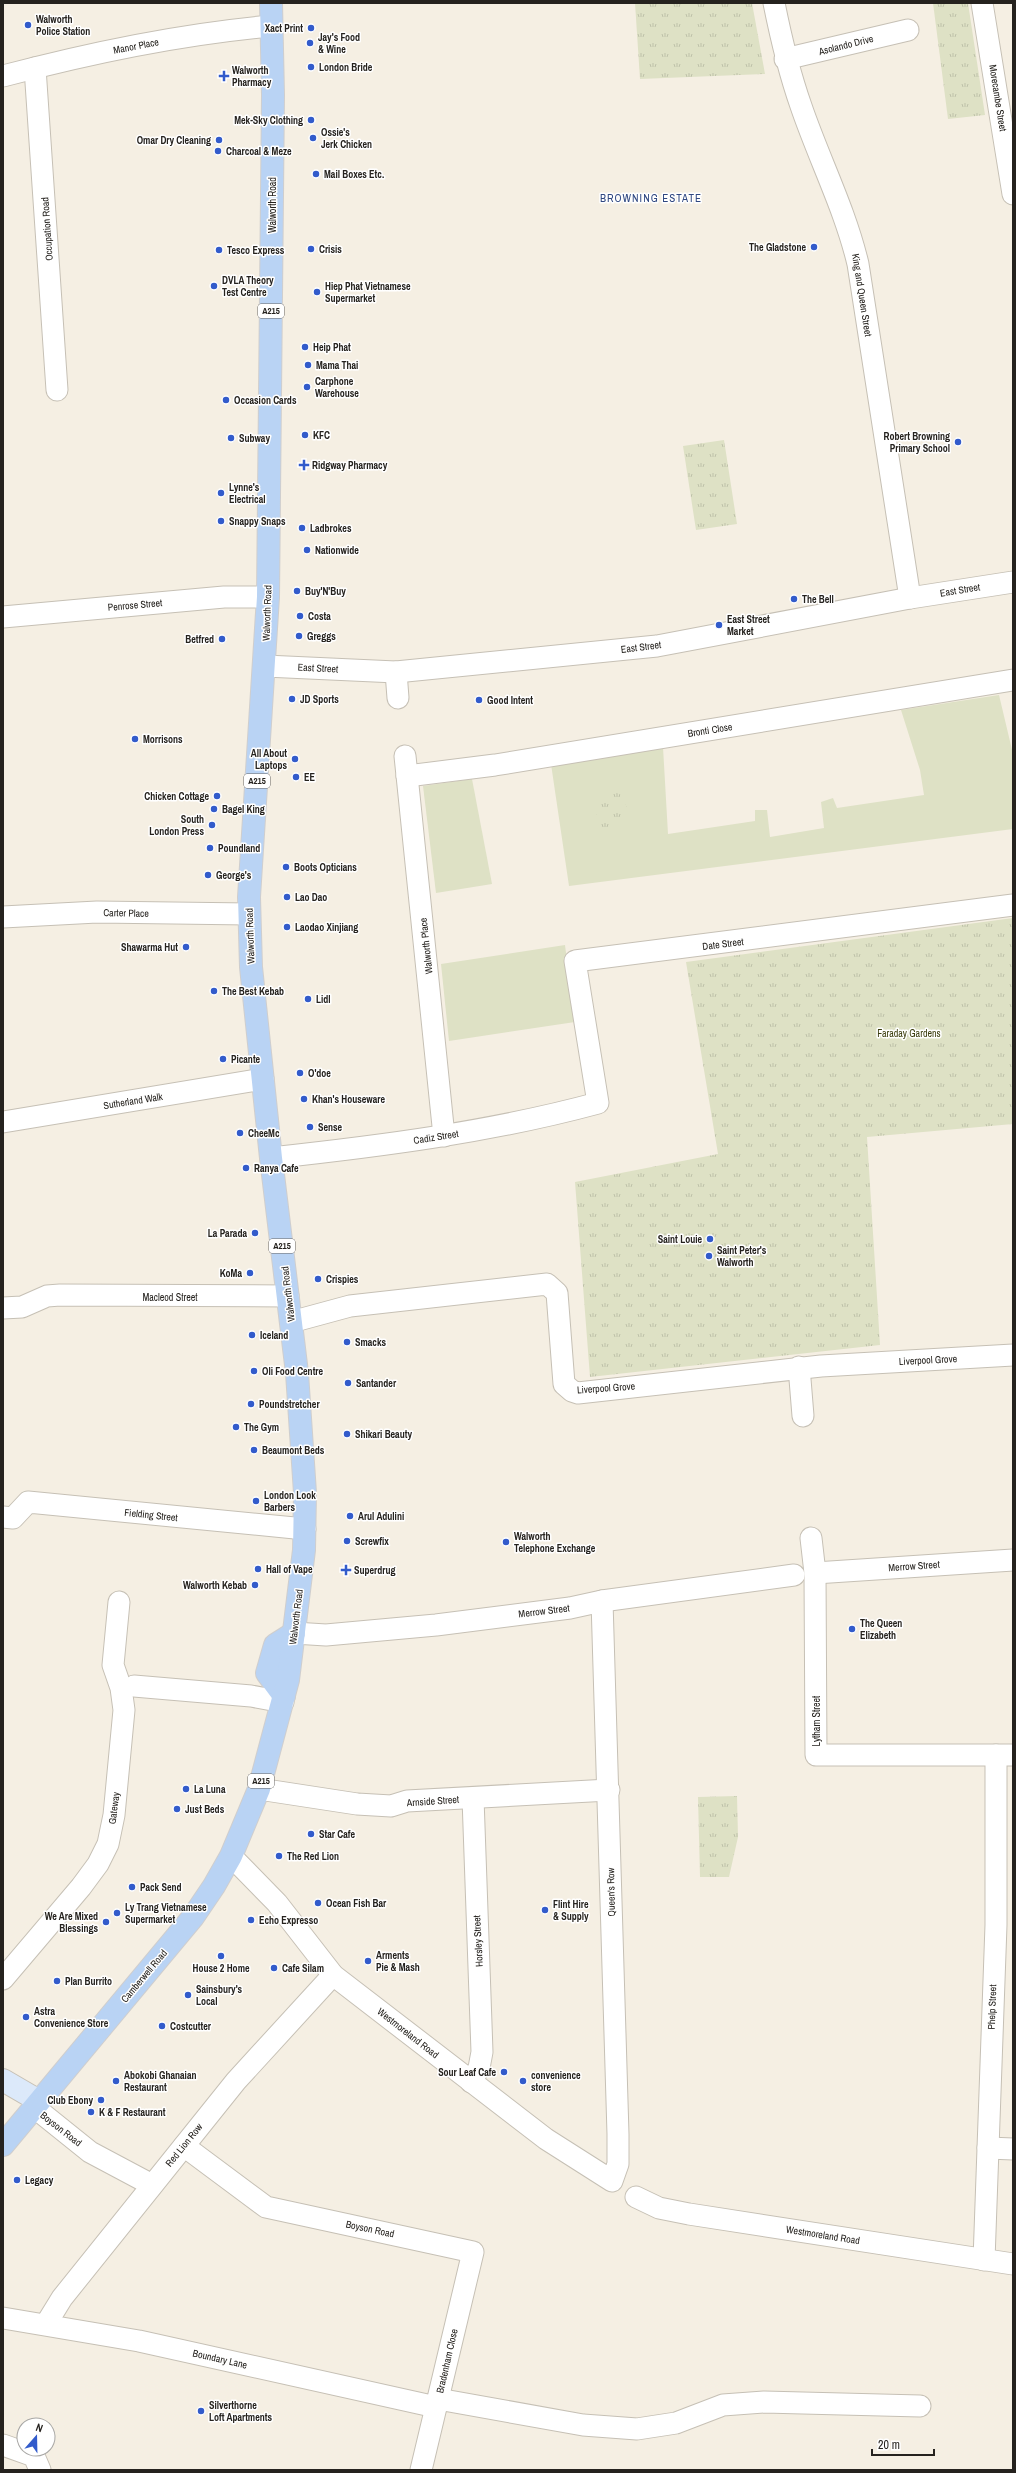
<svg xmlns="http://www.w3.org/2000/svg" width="1016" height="2473" font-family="'Archivo Narrow',sans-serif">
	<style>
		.green { fill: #dee1c5 }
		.park { fill: url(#park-tufts) }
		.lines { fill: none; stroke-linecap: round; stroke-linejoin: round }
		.street-casing { stroke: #c6c0b5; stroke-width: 23 }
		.secondary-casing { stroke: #c6c0b5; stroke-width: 24 }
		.primary-casing { stroke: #cfcece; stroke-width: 24 }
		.street { stroke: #fff; stroke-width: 21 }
		.secondary { stroke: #dce9fa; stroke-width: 22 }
		.primary { stroke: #b9d3f4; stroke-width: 22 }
		.poi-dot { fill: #325bcb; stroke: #fff; stroke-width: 1.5 }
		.labels { text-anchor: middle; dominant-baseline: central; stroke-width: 3; stroke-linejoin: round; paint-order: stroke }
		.shield { fill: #fff; stroke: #666462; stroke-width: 1 }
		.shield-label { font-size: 9px; font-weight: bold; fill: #25221e }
		.poi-label { font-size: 10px; font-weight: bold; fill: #25221e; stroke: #fff; text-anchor: start }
		.street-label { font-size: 10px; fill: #25221e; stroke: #fff }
		.park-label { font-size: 10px; fill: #393b0c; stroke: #fff }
		.neighbourhood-label { font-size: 11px; letter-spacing: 1px; fill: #2f4780; stroke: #fff }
	</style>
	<defs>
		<pattern id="park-tufts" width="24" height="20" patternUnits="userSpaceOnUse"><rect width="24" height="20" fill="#dee1c5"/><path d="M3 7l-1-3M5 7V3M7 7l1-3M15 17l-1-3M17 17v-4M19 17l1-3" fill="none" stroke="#bec1a9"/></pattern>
	</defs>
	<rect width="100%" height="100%" fill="#f5efe3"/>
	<g class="green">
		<path d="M999 695 1013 754V829L569 886 551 764 663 747 668 834 755 821V810H767L770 837 824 828 821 802 833 798 837 808 924 795 920 770 901 710Z"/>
		<path d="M472 779 492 884 436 893 423 786Z"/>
		<path d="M565 945 575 1022 449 1041 441 964Z"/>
	</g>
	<g class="park">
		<path d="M635 3H752L765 74 640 79Z"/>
		<path d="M933 3H968L985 115 948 119Z"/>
		<path d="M724 440 737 524 696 530 683 446Z"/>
		<path d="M603 789 620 794 627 808 620 832 596 826 597 807Z"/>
		<path d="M1013 918V1124L867 1137 880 1345 590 1377 575 1182 718 1154 686 962Z"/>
		<path d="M737 1796 738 1837 729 1877H700L698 1797Z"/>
	</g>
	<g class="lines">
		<g class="street-casing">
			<g id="street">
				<path d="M774 3C781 38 789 72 801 106 819 159 845 209 858 264L910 598"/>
				<path d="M982 3 1013 194"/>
				<path d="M785 59 908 30"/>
				<path d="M35 68 57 390"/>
				<path d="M3 76C90 53 181 34 271 26"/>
				<path d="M3 617 224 597H268"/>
				<path d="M265 666 396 672 657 646 910 598 1013 582"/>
				<path d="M396 672 398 698"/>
				<path d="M405 756 444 1136"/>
				<path d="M407 776 495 765 1013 680"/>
				<path d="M3 917 97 912 249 914"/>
				<path d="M3 1122 263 1079"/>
				<path d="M271 1158C381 1146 491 1132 598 1103L575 961 1013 905"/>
				<path d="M3 1308 22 1307 47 1296 60 1295 288 1296"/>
				<path d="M291 1322 350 1306 547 1284 557 1293 564 1384 572 1391 578 1393 821 1366 1013 1355"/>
				<path d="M799 1367 803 1416"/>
				<path d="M3 1517 13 1518 28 1502 305 1529"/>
				<path d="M811 1538 815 1573 816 1755H1013"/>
				<path d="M815 1573 1013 1560"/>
				<path d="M294 1633 326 1635 436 1625 570 1608 602 1601 794 1575"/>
				<path d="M134 1686 251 1696 283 1702"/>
				<path d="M259 1789 357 1804 391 1806 407 1801 609 1790"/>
				<path d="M231 1856 277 1903 333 1975 546 2139 612 2181 618 2164V2134L602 1601"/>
				<path d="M3 1979 81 1887 98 1864 108 1844 114 1815 124 1710 121 1688 113 1665 119 1602"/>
				<path d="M471 2082 479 2068 482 2052 473 1798"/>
				<path d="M34 2107 90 2152 152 2185"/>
				<path d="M184 2146 266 2207 473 2252 421 2470"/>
				<path d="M988 2148 1013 2149"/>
				<path d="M636 2197 659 2208 689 2214 1013 2264"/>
				<path d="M984 2260 996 1925V1755"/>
				<path d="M3 2318 139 2341 436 2407"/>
				<path d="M46 2324 62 2298 236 2081 333 1975"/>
				<path d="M438 2399 583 2425 637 2429 676 2423 723 2405 764 2402 920 2406"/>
				<path d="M3 2445 34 2456 40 2470"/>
			</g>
		</g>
		<g class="secondary-casing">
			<path id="secondary" d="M3 2080 39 2101"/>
		</g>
		<g class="primary-casing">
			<g id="primary">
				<path d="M284 1696 267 1673 275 1645 294 1633"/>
				<path d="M3 2145 193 1917 214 1886 231 1856 259 1789 288 1680 304 1550 305 1493 297 1373 271 1158 251 967 249 897 268 597 273 95 271 3"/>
			</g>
		</g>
		<use href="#street" class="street"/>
		<use href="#secondary" class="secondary"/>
		<use href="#primary" class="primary"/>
	</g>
	<g class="poi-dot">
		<circle cx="28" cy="25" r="4"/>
		<circle cx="311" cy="28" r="4"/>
		<circle cx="310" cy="43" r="4"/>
		<circle cx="311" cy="67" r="4"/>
		<path d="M222 70h4v4h4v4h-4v4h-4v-4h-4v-4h4z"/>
		<circle cx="311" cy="120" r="4"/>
		<circle cx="313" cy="138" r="4"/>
		<circle cx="219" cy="140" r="4"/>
		<circle cx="218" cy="151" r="4"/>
		<circle cx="316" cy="174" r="4"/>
		<circle cx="814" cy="247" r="4"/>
		<circle cx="311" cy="249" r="4"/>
		<circle cx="219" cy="250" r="4"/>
		<circle cx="214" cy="286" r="4"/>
		<circle cx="317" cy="292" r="4"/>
		<circle cx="305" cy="347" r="4"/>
		<circle cx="308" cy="365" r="4"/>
		<circle cx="307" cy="387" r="4"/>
		<circle cx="226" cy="400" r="4"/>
		<circle cx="305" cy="435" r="4"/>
		<circle cx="231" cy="438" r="4"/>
		<circle cx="958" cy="442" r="4"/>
		<path d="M302 459h4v4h4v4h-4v4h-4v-4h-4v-4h4z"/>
		<circle cx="221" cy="493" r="4"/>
		<circle cx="221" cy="521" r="4"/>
		<circle cx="302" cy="528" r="4"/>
		<circle cx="307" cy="550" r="4"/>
		<circle cx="297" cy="591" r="4"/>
		<circle cx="794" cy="599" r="4"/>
		<circle cx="300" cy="616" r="4"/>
		<circle cx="719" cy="625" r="4"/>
		<circle cx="299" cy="636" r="4"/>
		<circle cx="222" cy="639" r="4"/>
		<circle cx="292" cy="699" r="4"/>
		<circle cx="479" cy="700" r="4"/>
		<circle cx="135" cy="739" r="4"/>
		<circle cx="295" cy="759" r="4"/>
		<circle cx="296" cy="777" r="4"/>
		<circle cx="217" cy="796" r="4"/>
		<circle cx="214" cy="809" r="4"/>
		<circle cx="212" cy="825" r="4"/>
		<circle cx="210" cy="848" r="4"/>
		<circle cx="286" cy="867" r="4"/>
		<circle cx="208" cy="875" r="4"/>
		<circle cx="287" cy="897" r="4"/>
		<circle cx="287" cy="927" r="4"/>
		<circle cx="186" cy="947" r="4"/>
		<circle cx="214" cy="991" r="4"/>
		<circle cx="308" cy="999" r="4"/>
		<circle cx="223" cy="1059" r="4"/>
		<circle cx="300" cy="1073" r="4"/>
		<circle cx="304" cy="1099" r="4"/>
		<circle cx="310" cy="1127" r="4"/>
		<circle cx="240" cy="1133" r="4"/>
		<circle cx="246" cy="1168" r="4"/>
		<circle cx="255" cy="1233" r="4"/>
		<circle cx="710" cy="1239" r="4"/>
		<circle cx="709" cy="1256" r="4"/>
		<circle cx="250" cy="1273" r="4"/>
		<circle cx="318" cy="1279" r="4"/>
		<circle cx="252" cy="1335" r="4"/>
		<circle cx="347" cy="1342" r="4"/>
		<circle cx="254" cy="1371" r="4"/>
		<circle cx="348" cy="1383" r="4"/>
		<circle cx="251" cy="1404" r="4"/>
		<circle cx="236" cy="1427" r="4"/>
		<circle cx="347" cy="1434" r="4"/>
		<circle cx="254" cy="1450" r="4"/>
		<circle cx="256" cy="1501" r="4"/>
		<circle cx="350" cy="1516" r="4"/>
		<circle cx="347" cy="1541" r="4"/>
		<circle cx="506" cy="1542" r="4"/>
		<circle cx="258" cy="1569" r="4"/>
		<path d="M344 1564h4v4h4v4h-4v4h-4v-4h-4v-4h4z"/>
		<circle cx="255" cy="1585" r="4"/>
		<circle cx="852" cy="1629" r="4"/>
		<circle cx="186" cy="1789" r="4"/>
		<circle cx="177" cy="1809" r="4"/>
		<circle cx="311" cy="1834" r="4"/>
		<circle cx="279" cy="1856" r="4"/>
		<circle cx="132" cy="1887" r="4"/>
		<circle cx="318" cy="1903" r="4"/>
		<circle cx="545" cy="1910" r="4"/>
		<circle cx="117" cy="1913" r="4"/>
		<circle cx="251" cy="1920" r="4"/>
		<circle cx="106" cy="1922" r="4"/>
		<circle cx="221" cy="1956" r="4"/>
		<circle cx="368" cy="1961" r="4"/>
		<circle cx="274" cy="1968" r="4"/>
		<circle cx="57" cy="1981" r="4"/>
		<circle cx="188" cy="1995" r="4"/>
		<circle cx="26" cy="2017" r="4"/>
		<circle cx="162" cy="2026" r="4"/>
		<circle cx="504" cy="2072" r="4"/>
		<circle cx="116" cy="2081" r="4"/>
		<circle cx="523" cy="2081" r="4"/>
		<circle cx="101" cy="2100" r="4"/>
		<circle cx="91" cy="2112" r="4"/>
		<circle cx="17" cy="2180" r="4"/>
		<circle cx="201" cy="2411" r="4"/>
	</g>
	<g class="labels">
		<g class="shield">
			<rect x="258" y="304" width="26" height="14" rx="3"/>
			<rect x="244" y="774" width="26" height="14" rx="3"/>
			<rect x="269" y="1239" width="26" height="14" rx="3"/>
			<rect x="248" y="1774" width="26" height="14" rx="3"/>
		</g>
		<g class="shield-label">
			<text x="271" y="311">A215</text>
			<text x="257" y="781">A215</text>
			<text x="282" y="1246">A215</text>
			<text x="261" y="1781">A215</text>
		</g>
		<g class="poi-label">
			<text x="36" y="19">Walworth<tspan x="36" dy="12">Police Station</tspan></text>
			<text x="303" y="28" text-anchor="end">Xact Print</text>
			<text x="318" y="37">Jay's Food<tspan x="318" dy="12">&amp; Wine</tspan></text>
			<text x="319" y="67">London Bride</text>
			<text x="232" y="70">Walworth<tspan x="232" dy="12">Pharmacy</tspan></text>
			<text x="303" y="120" text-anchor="end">Mek-Sky Clothing</text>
			<text x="321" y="132">Ossie's<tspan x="321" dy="12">Jerk Chicken</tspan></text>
			<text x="211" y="140" text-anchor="end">Omar Dry Cleaning</text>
			<text x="226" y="151">Charcoal &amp; Meze</text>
			<text x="324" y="174">Mail Boxes Etc.</text>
			<text x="806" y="247" text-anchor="end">The Gladstone</text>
			<text x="319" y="249">Crisis</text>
			<text x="227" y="250">Tesco Express</text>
			<text x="222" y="280">DVLA Theory<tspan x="222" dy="12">Test Centre</tspan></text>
			<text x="325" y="286">Hiep Phat Vietnamese<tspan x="325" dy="12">Supermarket</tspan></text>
			<text x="313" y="347">Heip Phat</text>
			<text x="316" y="365">Mama Thai</text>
			<text x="315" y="381">Carphone<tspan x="315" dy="12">Warehouse</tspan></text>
			<text x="234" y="400">Occasion Cards</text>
			<text x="313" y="435">KFC</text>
			<text x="950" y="436" text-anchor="end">Robert Browning<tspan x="950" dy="12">Primary School</tspan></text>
			<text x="239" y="438">Subway</text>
			<text x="312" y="465">Ridgway Pharmacy</text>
			<text x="229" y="487">Lynne's<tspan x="229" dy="12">Electrical</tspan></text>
			<text x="229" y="521">Snappy Snaps</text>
			<text x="310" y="528">Ladbrokes</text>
			<text x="315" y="550">Nationwide</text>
			<text x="305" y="591">Buy'N'Buy</text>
			<text x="802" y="599">The Bell</text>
			<text x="308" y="616">Costa</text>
			<text x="727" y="619">East Street<tspan x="727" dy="12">Market</tspan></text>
			<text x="307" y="636">Greggs</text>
			<text x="214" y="639" text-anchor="end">Betfred</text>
			<text x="300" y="699">JD Sports</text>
			<text x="487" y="700">Good Intent</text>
			<text x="143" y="739">Morrisons</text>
			<text x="287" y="753" text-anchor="end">All About<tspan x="287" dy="12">Laptops</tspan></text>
			<text x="304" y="777">EE</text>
			<text x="209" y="796" text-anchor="end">Chicken Cottage</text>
			<text x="222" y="809">Bagel King</text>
			<text x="204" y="819" text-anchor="end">South<tspan x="204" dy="12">London Press</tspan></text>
			<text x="218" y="848">Poundland</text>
			<text x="294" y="867">Boots Opticians</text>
			<text x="216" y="875">George's</text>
			<text x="295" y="897">Lao Dao</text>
			<text x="295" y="927">Laodao Xinjiang</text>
			<text x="178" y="947" text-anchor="end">Shawarma Hut</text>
			<text x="222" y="991">The Best Kebab</text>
			<text x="316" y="999">Lidl</text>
			<text x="231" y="1059">Picante</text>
			<text x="308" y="1073">O'doe</text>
			<text x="312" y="1099">Khan's Houseware</text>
			<text x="318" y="1127">Sense</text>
			<text x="248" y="1133">CheeMc</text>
			<text x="254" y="1168">Ranya Cafe</text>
			<text x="247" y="1233" text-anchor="end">La Parada</text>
			<text x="702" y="1239" text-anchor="end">Saint Louie</text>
			<text x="717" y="1250">Saint Peter's<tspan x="717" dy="12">Walworth</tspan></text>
			<text x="242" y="1273" text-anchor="end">KoMa</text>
			<text x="326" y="1279">Crispies</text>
			<text x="260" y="1335">Iceland</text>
			<text x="355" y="1342">Smacks</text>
			<text x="262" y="1371">Oli Food Centre</text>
			<text x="356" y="1383">Santander</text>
			<text x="259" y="1404">Poundstretcher</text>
			<text x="244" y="1427">The Gym</text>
			<text x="355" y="1434">Shikari Beauty</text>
			<text x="262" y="1450">Beaumont Beds</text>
			<text x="264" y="1495">London Look<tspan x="264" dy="12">Barbers</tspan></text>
			<text x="358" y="1516">Arul Adulini</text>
			<text x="514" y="1536">Walworth<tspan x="514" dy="12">Telephone Exchange</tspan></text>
			<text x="355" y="1541">Screwfix</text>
			<text x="266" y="1569">Hall of Vape</text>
			<text x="354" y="1570">Superdrug</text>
			<text x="247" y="1585" text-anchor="end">Walworth Kebab</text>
			<text x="860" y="1623">The Queen<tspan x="860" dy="12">Elizabeth</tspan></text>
			<text x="194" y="1789">La Luna</text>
			<text x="185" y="1809">Just Beds</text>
			<text x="319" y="1834">Star Cafe</text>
			<text x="287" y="1856">The Red Lion</text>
			<text x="140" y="1887">Pack Send</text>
			<text x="326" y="1903">Ocean Fish Bar</text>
			<text x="553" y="1904">Flint Hire<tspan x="553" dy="12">&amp; Supply</tspan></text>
			<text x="125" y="1907">Ly Trang Vietnamese<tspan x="125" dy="12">Supermarket</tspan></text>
			<text x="98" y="1916" text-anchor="end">We Are Mixed<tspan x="98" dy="12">Blessings</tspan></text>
			<text x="259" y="1920">Echo Expresso</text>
			<text x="376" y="1955">Arments<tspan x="376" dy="12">Pie &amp; Mash</tspan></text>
			<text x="221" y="1968" text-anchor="middle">House 2 Home</text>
			<text x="282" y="1968">Cafe Silam</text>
			<text x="65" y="1981">Plan Burrito</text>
			<text x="196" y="1989">Sainsbury's<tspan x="196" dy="12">Local</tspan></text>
			<text x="34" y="2011">Astra<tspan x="34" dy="12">Convenience Store</tspan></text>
			<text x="170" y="2026">Costcutter</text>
			<text x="496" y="2072" text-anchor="end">Sour Leaf Cafe</text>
			<text x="124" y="2075">Abokobi Ghanaian<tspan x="124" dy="12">Restaurant</tspan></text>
			<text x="531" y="2075">convenience<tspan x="531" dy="12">store</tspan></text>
			<text x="93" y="2100" text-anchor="end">Club Ebony</text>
			<text x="99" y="2112">K &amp; F Restaurant</text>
			<text x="25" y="2180">Legacy</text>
			<text x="209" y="2405">Silverthorne<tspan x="209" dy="12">Loft Apartments</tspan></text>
		</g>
		<g class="street-label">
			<text transform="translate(846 45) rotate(-14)">Asolando Drive</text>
			<text transform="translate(136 46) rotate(-11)">Manor Place</text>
			<text transform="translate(998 98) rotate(81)">Morecambe Street</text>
			<text transform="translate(272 205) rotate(-90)">Walworth Road</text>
			<text transform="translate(47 229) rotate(-94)">Occupation Road</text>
			<text transform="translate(862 295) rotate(81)">King and Queen Street</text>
			<text transform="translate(960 590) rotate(-9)">East Street</text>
			<text transform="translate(135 605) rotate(-5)">Penrose Street</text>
			<text transform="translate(267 613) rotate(-88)">Walworth Road</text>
			<text transform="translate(641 647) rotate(-7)">East Street</text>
			<text transform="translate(318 668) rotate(3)">East Street</text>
			<text transform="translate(710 730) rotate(-9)">Bronti Close</text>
			<text transform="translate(126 913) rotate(1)">Carter Place</text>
			<text transform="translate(250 936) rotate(-92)">Walworth Road</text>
			<text transform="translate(723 944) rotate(-7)">Date Street</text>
			<text transform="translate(426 946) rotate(-96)">Walworth Place</text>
			<text transform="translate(133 1101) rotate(-9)">Sutherland Walk</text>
			<text transform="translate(436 1137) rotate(-9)">Cadiz Street</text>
			<text transform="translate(288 1294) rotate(-97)">Walworth Road</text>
			<text x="170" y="1297">Macleod Street</text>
			<text transform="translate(928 1360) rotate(-3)">Liverpool Grove</text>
			<text transform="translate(606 1388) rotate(-4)">Liverpool Grove</text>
			<text transform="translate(151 1515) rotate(6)">Fielding Street</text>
			<text transform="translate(914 1566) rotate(-4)">Merrow Street</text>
			<text transform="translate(544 1611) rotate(-7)">Merrow Street</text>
			<text transform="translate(296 1617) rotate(-83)">Walworth Road</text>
			<text transform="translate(816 1721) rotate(-90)">Lytham Street</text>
			<text transform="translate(433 1801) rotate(-4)">Arnside Street</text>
			<text transform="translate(114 1808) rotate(-83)">Gateway</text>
			<text transform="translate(611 1892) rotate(-91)">Queen's Row</text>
			<text transform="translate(478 1941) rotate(-93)">Horsley Street</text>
			<text transform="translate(144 1976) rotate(-50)">Camberwell Road</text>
			<text transform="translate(992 2007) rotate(-88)">Phelp Street</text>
			<text transform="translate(408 2033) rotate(38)">Westmoreland Road</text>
			<text transform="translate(61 2129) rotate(38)">Boyson Road</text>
			<text transform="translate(184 2145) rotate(-51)">Red Lion Row</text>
			<text transform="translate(370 2229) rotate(12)">Boyson Road</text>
			<text transform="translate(823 2235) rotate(9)">Westmoreland Road</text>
			<text transform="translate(220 2359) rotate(13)">Boundary Lane</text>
			<text transform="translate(447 2361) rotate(-77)">Bradenham Close</text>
		</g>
		<g class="park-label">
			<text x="909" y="1033">Faraday Gardens</text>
		</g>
		<g class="neighbourhood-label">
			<text x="651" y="198">BROWNING ESTATE</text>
		</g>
	</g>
	<rect width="1016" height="2473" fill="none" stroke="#25221e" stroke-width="8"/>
	<g transform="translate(36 2437) rotate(20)"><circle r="19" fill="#ffffff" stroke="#a8a7a5"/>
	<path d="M0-3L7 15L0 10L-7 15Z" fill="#325bcb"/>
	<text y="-6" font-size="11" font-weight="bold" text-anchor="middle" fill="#25221e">N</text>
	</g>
	<path d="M872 2449v6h62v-6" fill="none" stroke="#25221e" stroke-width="2"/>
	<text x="878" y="2449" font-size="12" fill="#25221e" stroke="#ffffff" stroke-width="3" paint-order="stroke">20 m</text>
</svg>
